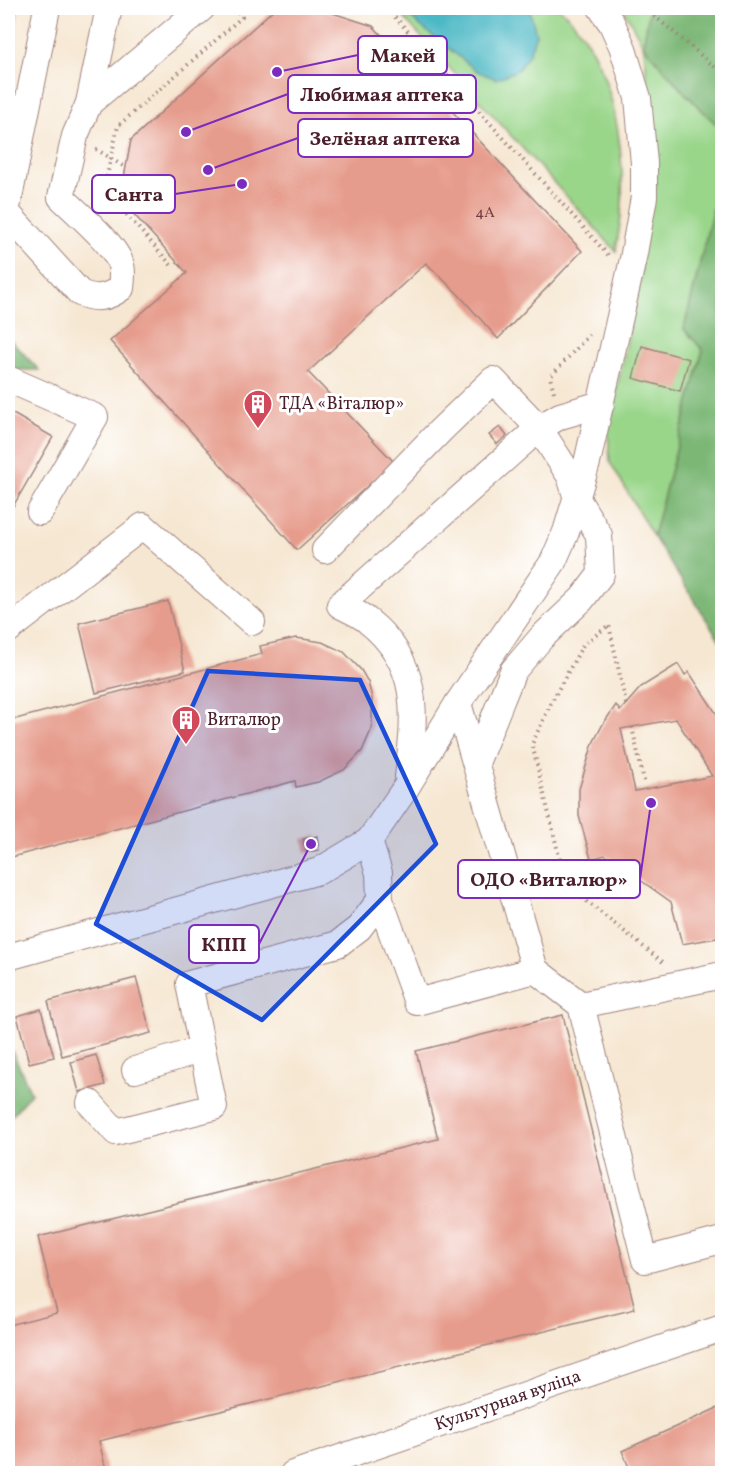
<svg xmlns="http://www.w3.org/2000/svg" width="730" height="1481" font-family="Vollkorn,serif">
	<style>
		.green { fill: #9ad68a; stroke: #727a5a; stroke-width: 1.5 }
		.forest { fill: #7bb776; stroke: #626b50; stroke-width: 1.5 }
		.water { fill: #4bb8c5; stroke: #4a6c78; stroke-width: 1.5 }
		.building { fill: #e69c8c; fill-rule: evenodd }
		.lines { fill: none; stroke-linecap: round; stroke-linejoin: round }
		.minor-casing { stroke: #a0837e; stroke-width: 28 }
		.path { stroke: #a0837e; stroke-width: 4; stroke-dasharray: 1.5 4.5; stroke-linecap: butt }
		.minor { stroke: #fff; stroke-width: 26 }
		.marked { fill: #1d4ed8; fill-opacity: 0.2; stroke: #1d4ed8; stroke-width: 4.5; stroke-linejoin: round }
		.labels { text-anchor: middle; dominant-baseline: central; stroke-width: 6; stroke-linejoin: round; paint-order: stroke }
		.number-label { font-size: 15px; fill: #713e43 }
		.poi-label { font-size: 18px; fill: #4a1f2b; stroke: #fff; text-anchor: start }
		.street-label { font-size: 18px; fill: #4a1f2b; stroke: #fff }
		.leader { fill: none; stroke: #7b2cbf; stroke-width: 2 }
		.callout-dot { fill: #7b2cbf; stroke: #fff; stroke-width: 2 }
		.callout { fill: #fff; stroke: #7b2cbf; stroke-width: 2 }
		.callout-label { font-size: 20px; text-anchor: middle; font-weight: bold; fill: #4a1f2b }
	</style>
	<rect width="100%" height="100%" fill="#fff"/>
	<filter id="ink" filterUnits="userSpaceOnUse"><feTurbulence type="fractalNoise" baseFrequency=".0167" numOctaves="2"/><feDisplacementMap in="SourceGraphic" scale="12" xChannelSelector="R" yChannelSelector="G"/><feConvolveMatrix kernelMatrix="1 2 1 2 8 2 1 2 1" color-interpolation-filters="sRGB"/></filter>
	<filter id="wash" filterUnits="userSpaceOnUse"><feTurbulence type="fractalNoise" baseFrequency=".008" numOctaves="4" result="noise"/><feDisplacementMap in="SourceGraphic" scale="24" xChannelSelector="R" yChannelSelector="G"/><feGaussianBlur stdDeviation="1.35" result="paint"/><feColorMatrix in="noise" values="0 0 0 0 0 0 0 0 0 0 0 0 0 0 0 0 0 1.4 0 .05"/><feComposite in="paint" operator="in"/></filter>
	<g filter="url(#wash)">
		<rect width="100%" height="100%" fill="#f6e7d2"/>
		<g class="green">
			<path d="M8 8H18L8 60Z"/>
			<path d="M395 8H559C566 14 573 20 578 28 613 75 624 143 622 201 622 217 618 235 616 251Z"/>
			<path d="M623 8H650L643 45 681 89 722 130V172L684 329 703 350 653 536 610 462 608 430 641 276 646 65 643 45Z"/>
		</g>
		<g class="forest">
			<path d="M650 8H718L722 11V130L681 89 643 45Z"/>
			<path d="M722 172V644L653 536 703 350 684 329Z"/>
			<path d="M8 337 39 370H8Z"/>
			<path d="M8 1042 31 1093 8 1120Z"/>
		</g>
		<path class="water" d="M398 8H529L536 34 529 54 518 70 496 79 477 71Z"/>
		<g id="blocks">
			<g class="building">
				<path d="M275 8H317L373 26 582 251 498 339 460 296 426 263 308 372 394 462 297 550 110 341 187 273 120 199 131 140Z"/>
				<path d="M642 346 689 359 680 391 633 378Z"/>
				<path d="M8 411 53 437 8 515Z"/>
				<path d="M500 427 507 436 497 444 489 435Z"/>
				<path d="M168 601 185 671 96 693 79 623Z"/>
				<path d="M296 638 322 642 344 652 361 670 368 682 372 698V728L362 751 344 770 318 782 296 787 295 781 8 858V721L262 654 260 646Z"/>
				<path d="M678 664 685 675 689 672 722 722V937L682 944 671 902 605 855 591 859 579 816V789L593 743 603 724 616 705 620 711 641 687ZM676 719 712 776 635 791 621 729Z"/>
				<path d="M317 836 319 850 306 852 303 839Z"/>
				<path d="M136 978 151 1033 62 1056 48 1001Z"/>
				<path d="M41 1009 54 1057 29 1063 17 1016Z"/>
				<path d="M563 1015 635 1309 99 1441 107 1474H8V1325L57 1313 38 1237 438 1139 416 1051Z"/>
				<path d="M96 1055 105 1085 79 1092 71 1062Z"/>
				<path d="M722 1406V1474H632L622 1451Z"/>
			</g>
		</g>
	</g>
	<g filter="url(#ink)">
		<use href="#blocks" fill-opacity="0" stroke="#a0837e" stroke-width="1.5"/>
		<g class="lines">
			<g class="minor-casing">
				<g id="minor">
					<path d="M89 103 202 8"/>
					<path d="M8 203 47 8"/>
					<path d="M8 214 80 293C96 300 107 298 121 288 122 280 123 273 121 265 115 244 77 213 61 197L75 136 89 103 109 8"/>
					<path d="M8 379 95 417 40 512"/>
					<path d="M325 550 441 430 493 380 539 428 560 416 601 404"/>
					<path d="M8 630 143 526 252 622"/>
					<path d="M458 703 535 970"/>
					<path d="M408 777C415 715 422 664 368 621 360 614 349 610 340 605L539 428 570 476 577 499 599 535 601 574 582 599 542 637 513 671 476 763"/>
					<path d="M380 900 417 1002 535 970 581 1005 645 1260 722 1240"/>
					<path d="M8 957 319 871 369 841 407 786 458 703 553 562 566 532 587 463 633 259 644 197V163L638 98 622 46 612 24 601 8"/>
					<path d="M581 1005 722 975"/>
					<path d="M135 1070 202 1049"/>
					<path d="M90 1103 116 1132 214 1107 189 984 338 944 359 928 380 900 379 873 369 841"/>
					<path d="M293 1474 722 1328"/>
				</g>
			</g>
			<g class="path">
				<path d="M387 8 608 255"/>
				<path d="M645 8 722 73"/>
				<path d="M96 149 126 168"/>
				<path d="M171 265 104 189 118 126 242 17 234 8"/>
				<path d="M554 392 550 377 589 335"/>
				<path d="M626 704 609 625 583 645 552 701 532 744 566 885 664 963"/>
				<path d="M632 727 645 785"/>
			</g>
			<use href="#minor" class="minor"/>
		</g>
	</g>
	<path class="marked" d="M208 671 360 680 436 844 262 1020 96 924Z"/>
	<defs>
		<g id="building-pin" transform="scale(1.5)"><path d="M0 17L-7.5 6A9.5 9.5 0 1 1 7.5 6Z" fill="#d1495b" stroke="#fff"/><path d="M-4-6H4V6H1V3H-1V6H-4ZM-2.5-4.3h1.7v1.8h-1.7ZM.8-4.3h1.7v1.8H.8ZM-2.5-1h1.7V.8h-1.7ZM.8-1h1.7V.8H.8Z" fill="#fff"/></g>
	</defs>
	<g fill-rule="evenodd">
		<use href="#building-pin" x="258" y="404"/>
		<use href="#building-pin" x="186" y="720"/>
	</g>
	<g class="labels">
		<g class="number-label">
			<text x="485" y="213">4А</text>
		</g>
		<g class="poi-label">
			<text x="279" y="404">ТДА «Віталюр»</text>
			<text x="207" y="720">Виталюр</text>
		</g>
		<g class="street-label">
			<text transform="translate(508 1401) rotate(-19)">Культурная вуліца</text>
		</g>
	</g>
	<path class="leader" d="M277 72L358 55M186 132L288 94M208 170L298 138M242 184L175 194M651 803L640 879M311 844L259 944"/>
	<g class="callout-dot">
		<circle cx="277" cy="72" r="6"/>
		<circle cx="186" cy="132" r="6"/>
		<circle cx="208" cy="170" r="6"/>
		<circle cx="242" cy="184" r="6"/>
		<circle cx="651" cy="803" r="6"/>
		<circle cx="311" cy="844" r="6"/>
	</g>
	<g class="callout">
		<rect x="358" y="36" width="89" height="38" rx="6"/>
		<rect x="288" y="75" width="188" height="38" rx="6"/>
		<rect x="298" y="119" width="175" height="38" rx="6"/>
		<rect x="92" y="175" width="83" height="38" rx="6"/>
		<rect x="458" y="860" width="182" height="38" rx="6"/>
		<rect x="189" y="925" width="70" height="38" rx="6"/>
	</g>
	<g class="callout-label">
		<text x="403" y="62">Макей</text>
		<text x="382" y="101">Любимая аптека</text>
		<text x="385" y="145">Зелёная аптека</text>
		<text x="134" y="201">Санта</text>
		<text x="549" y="886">ОДО «Виталюр»</text>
		<text x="224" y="951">КПП</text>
	</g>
	<rect width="730" height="1481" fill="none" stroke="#fff" stroke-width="30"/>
</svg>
